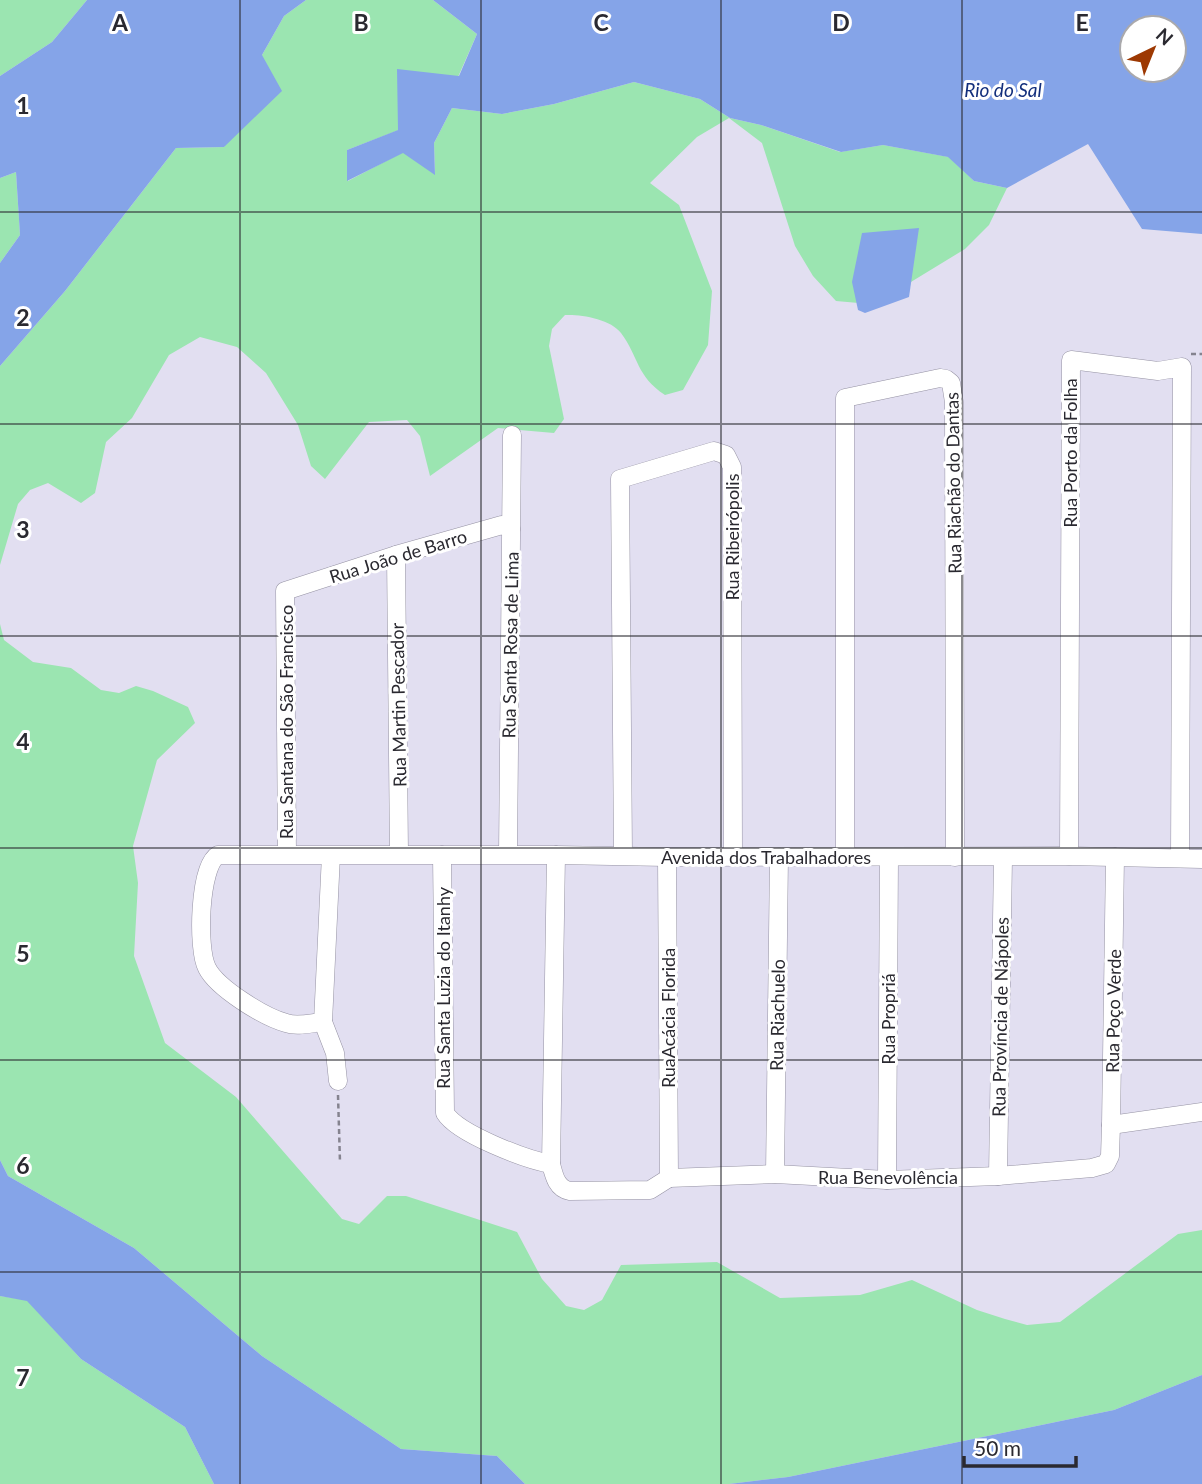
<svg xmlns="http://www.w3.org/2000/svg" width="1202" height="1484" font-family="Lato,sans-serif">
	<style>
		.green { fill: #9be5b1 }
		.water { fill: #85a4e8; fill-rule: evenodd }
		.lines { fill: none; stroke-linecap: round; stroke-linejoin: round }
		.minor-casing { stroke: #9592a3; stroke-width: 19 }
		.path { stroke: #85838f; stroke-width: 2.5; stroke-dasharray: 5 3.5; stroke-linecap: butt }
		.minor { stroke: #fff; stroke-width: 18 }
		.grid { fill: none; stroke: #2a2930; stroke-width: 2; stroke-opacity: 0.55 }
		.labels { text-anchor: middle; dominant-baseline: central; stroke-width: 6; stroke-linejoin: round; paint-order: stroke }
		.street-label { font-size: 18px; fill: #2a2930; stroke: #fff }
		.water-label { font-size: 19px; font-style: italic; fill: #132f7c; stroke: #fff }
		.grid-label { font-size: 23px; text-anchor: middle; font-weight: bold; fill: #2a2930; stroke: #fff; stroke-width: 6; stroke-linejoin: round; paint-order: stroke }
	</style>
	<rect width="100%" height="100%" fill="#e2dff1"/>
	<g class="green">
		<path d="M0 0H87L52 42 0 76Z"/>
		<path d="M306 0H433L477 34 458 77 399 130 347 150 348 181 403 152 435 174 434 143 452 108 502 114 554 104 634 82 700 99 730 118 761 125 840 152 883 145 949 157 974 181 1007 188 989 225 965 249 883 299 870 304 836 301 813 276 795 246 762 143 729 118 697 137 650 183 679 205 712 291 708 345 683 390 665 395C636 376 639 357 621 333 611 319 580 314 565 315L552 329 549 346 564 419 554 433 498 428 430 476 420 436 407 420 369 422 325 479 311 466 298 425 266 373 237 347 200 337 169 355 132 418 106 442 95 493 81 503 48 483 30 490 18 504 0 565V366L65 291 176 148 224 147 262 55 284 16Z"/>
		<path d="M16 172 20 235 0 263V178Z"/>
		<path d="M0 624 4 640 33 662 71 668 101 690 119 693 136 686 153 691 188 707 195 723 157 760 133 846 138 883 134 956 165 1043 236 1097 342 1219 359 1224 387 1196H406L517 1232 542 1279 566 1306 584 1310 602 1300 621 1265 717 1262 780 1298 860 1295 912 1280 977 1310 1005 1319 1027 1325 1060 1322 1178 1234 1202 1230V1375L1114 1410 788 1477 729 1484H525L497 1456 401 1449 262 1356 134 1248 8 1176 0 1160Z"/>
		<path d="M0 1296 27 1300 81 1359 185 1427 214 1484H0Z"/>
	</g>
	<g class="water">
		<path d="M87 0H306L284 16 262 55 282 91 224 147 176 148 65 291 0 366V263L20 235 16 172 0 178V76L52 42Z"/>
		<path d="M433 0H1202V234L1142 229 1088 144 1007 188 974 181 948 157 883 145 841 152 761 125 730 118 700 99 634 82 554 104 502 114 452 108 434 143 435 175 403 153 347 181V150L398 130 397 69 459 76 477 34ZM1132 28H1174V70H1132Z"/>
		<path d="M919 228 909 297 865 313 858 310 852 282 862 233Z"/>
		<path d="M0 1160 8 1176 134 1248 262 1356 401 1449 497 1456 525 1484H214L185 1427 81 1359 27 1301 0 1296Z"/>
		<path d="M1202 1375V1484H729L788 1477 1114 1410Z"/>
	</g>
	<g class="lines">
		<g class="minor-casing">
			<g id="minor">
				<path d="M396 555 399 854"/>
				<path d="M287 854 285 591 396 555 502 525 511 529"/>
				<path d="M508 854 512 435"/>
				<path d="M331 855 323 1022C311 1023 297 1027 286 1023 264 1017 217 988 207 968 197 949 199 866 218 855H556L667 857 1069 856 1202 859"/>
				<path d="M442 855 445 1113C458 1134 527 1160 551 1164"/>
				<path d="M556 855 551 1164C554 1176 557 1189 570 1191L650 1190 669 1178"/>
				<path d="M623 855 620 479 714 451 726 455 732 467 733 856"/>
				<path d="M1069 856 1071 360 1158 371 1182 367 1180 858"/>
				<path d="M667 857 669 1178"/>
				<path d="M845 857V398L940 378 946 379 951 383 954 402 955 857"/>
				<path d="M323 1022 335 1053 338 1081"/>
				<path d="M1111 1125 1202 1112"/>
				<path d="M775 1174 779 857"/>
				<path d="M998 1176 1003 858"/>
				<path d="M669 1178 775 1174 887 1180 998 1176 1092 1168 1106 1164 1110 1156 1111 1125 1115 857"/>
				<path d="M887 1180 889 857"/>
			</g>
		</g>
		<g class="path">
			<path d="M1191 354H1202"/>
			<path d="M338 1095 340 1162"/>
		</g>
		<use href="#minor" class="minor"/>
	</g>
	<path class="grid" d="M240 0V1484M481 0V1484M721 0V1484M962 0V1484M0 212H1202M0 424H1202M0 636H1202M0 848H1202M0 1060H1202M0 1272H1202"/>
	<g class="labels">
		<g class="street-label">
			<text transform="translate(1070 453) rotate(-90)">Rua Porto da Folha</text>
			<text transform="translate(953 483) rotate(-91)">Rua Riachão do Dantas</text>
			<text transform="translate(732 537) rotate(-90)">Rua Ribeirópolis</text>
			<text transform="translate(398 556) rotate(-17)">Rua João de Barro</text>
			<text transform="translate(510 645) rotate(-89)">Rua Santa Rosa de Lima</text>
			<text transform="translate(398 705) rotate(-91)">Rua Martin Pescador</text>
			<text transform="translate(286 722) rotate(-90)">Rua Santana do São Francisco</text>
			<text x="766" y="857">Avenida dos Trabalhadores</text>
			<text transform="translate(443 988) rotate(-90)">Rua Santa Luzia do Itanhy</text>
			<text transform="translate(1113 1011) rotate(-89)">Rua Poço Verde</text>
			<text transform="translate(777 1015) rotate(-89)">Rua Riachuelo</text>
			<text transform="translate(1000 1017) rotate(-89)">Rua Província de Nápoles</text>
			<text transform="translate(668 1018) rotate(-90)">RuaAcácia Florida</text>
			<text transform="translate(888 1019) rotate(-90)">Rua Propriá</text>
			<text x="888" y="1177">Rua Benevolência</text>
		</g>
		<g class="water-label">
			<text x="1003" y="89">Rio do Sal</text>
		</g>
	</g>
	<g class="grid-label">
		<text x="120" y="31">A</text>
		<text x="361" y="31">B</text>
		<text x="601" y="31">C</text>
		<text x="841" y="31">D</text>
		<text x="1082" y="31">E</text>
		<text x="23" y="114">1</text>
		<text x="23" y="326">2</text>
		<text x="23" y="538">3</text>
		<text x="23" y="750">4</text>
		<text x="23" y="962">5</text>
		<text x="23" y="1174">6</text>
		<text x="23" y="1386">7</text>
	</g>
	<g transform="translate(1153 49) rotate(43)"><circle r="33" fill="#ffffff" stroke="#aaa9ac" stroke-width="2"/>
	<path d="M0-5L12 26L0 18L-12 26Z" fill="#9d3903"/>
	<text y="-10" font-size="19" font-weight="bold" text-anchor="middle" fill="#2a2930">N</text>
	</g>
	<path d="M964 1456v10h112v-10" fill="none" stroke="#2a2930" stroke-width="3.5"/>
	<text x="974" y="1456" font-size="21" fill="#2a2930" stroke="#ffffff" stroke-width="5" paint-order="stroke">50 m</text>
</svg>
